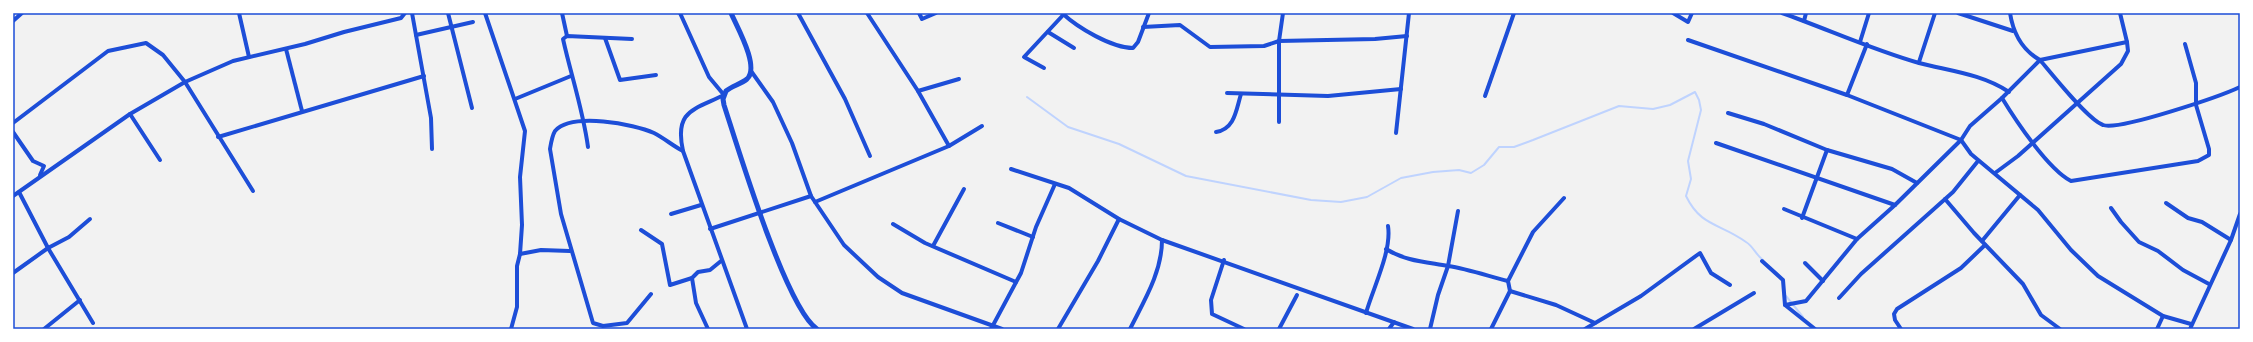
<svg xmlns="http://www.w3.org/2000/svg" width="2253" height="342" font-family="'Sofia Sans Condensed',sans-serif">
	<style>
		.lines { fill: none; stroke-linecap: round; stroke-linejoin: round }
		.stream { stroke: #bfd3fe; stroke-width: 2 }
		.minor { stroke: #1d4ed8; stroke-width: 4 }
		.tertiary { stroke: #1d4ed8; stroke-width: 5 }
		.neatline { fill: none; stroke: #1d4ed8; stroke-width: 1.5 }
	</style>
	<rect width="100%" height="100%" fill="#f2f2f2"/>
	<g class="lines">
		<g class="stream">
			<path d="M1027 97 1068 127 1119 144 1186 176 1311 200 1341 202 1367 197 1401 178 1433 172 1459 170 1471 173 1484 165 1499 147H1514L1533 140 1619 106 1653 109 1670 105 1695 92 1699 100 1701 110 1688 161 1691 179 1686 196C1701 227 1720 223 1746 242 1753 246 1756 255 1763 260"/>
			<path d="M1786 296 1803 317"/>
		</g>
		<g class="minor">
			<path d="M239 13 249 57"/>
			<path d="M412 13 431 118 432 149"/>
			<path d="M448 13 472 108"/>
			<path d="M485 13 525 131 520 177 522 225 520 254 517 266V307L511 329"/>
			<path d="M562 13 567 36"/>
			<path d="M680 13 709 77 724 95C694 110 674 110 683 151L747 329"/>
			<path d="M798 13 845 99 870 156"/>
			<path d="M867 13 918 91 949 146"/>
			<path d="M919 13 922 19 936 13"/>
			<path d="M1062 13C1078 28 1112 48 1133 48L1138 42 1149 13"/>
			<path d="M1673 13 1688 22 1692 13"/>
			<path d="M1782 13C1827 29 1873 50 1919 63 1950 71 1982 74 2009 92"/>
			<path d="M1958 13 2013 31"/>
			<path d="M2120 13 2127 42 2040 60C2052 74 2088 120 2103 125 2119 131 2221 96 2240 87"/>
			<path d="M13 21 22 13"/>
			<path d="M1804 21 1806 13"/>
			<path d="M1143 27 1180 25 1210 47 1264 46 1279 41 1375 39 1407 36"/>
			<path d="M1048 32 1074 48"/>
			<path d="M416 35 473 22"/>
			<path d="M605 38 620 80 656 75"/>
			<path d="M1688 40 1847 95 1961 140 1971 154 2038 210 2071 250 2098 276 2163 316 2191 324"/>
			<path d="M1860 42 1869 13"/>
			<path d="M286 49 302 111"/>
			<path d="M1919 62 1935 13"/>
			<path d="M1044 68 1024 57 1065 13"/>
			<path d="M751 71 773 102 792 143 811 196 844 245 878 277 902 293 1002 329"/>
			<path d="M918 91 959 79"/>
			<path d="M1227 93 1328 96 1401 89"/>
			<path d="M1847 95 1867 44"/>
			<path d="M1485 96 1514 13"/>
			<path d="M2002 98C2016 121 2048 169 2071 181L2198 161 2209 155V149L2196 105V83L2185 44"/>
			<path d="M515 99 571 76"/>
			<path d="M1728 113 1764 124 1827 150 1892 169 1917 183"/>
			<path d="M130 114 160 160"/>
			<path d="M1279 122V41L1283 13"/>
			<path d="M13 123 108 51 146 43 163 55 185 82 253 191"/>
			<path d="M13 132 33 161 44 166 40 175"/>
			<path d="M1216 132C1235 129 1236 110 1241 94"/>
			<path d="M1396 133 1409 13"/>
			<path d="M218 137 424 76"/>
			<path d="M1716 143 1895 205"/>
			<path d="M588 147C583 110 571 75 563 39L567 36 632 39"/>
			<path d="M1011 169 1069 188 1119 219 1162 240 1413 329"/>
			<path d="M1995 173 2018 156 2121 64 2128 51 2127 42"/>
			<path d="M19 192 48 248 69 237 90 219"/>
			<path d="M13 196 130 114 185 82 233 61 305 44 344 32 401 18 405 13"/>
			<path d="M1945 199 1974 233 2023 284 2041 315 2060 329"/>
			<path d="M815 202 949 146 982 126"/>
			<path d="M2166 203 2188 218 2202 222 2231 240"/>
			<path d="M2111 208 2121 222 2139 242 2158 251 2183 270 2209 284"/>
			<path d="M1784 209 1857 239"/>
			<path d="M671 214 701 205"/>
			<path d="M1802 218 1827 150"/>
			<path d="M998 223 1033 237"/>
			<path d="M893 224 925 243 1016 282"/>
			<path d="M710 229 811 196"/>
			<path d="M641 230 662 244 670 285 692 278"/>
			<path d="M1982 241 2020 195"/>
			<path d="M933 246 964 189"/>
			<path d="M1386 249C1405 261 1426 262 1448 266 1468 269 1488 276 1508 281"/>
			<path d="M520 254 541 250 570 251"/>
			<path d="M1224 260 1211 300 1212 314 1244 329"/>
			<path d="M1762 261 1783 280 1785 305 1815 329"/>
			<path d="M1805 263 1823 281"/>
			<path d="M13 273 48 248 93 323"/>
			<path d="M1510 291 1556 305 1595 323"/>
			<path d="M651 294 627 323 603 326 593 323 561 214 550 149C551 143 552 136 555 131 572 112 634 124 654 133 664 138 673 146 683 151"/>
			<path d="M1839 298 1861 274 1953 192 1978 161"/>
			<path d="M1785 305 1806 301 1857 239 1895 205 1961 140 1970 126 2002 98 2040 60C2022 50 2013 32 2010 13"/>
			<path d="M1366 313C1373 288 1392 251 1388 226"/>
			<path d="M44 329 80 300"/>
			<path d="M708 329 696 303 692 278 698 272 710 270 721 261"/>
			<path d="M991 329 1021 273 1036 227 1055 184"/>
			<path d="M1058 329 1098 261 1119 219"/>
			<path d="M1130 329C1144 301 1162 272 1162 240"/>
			<path d="M1279 329 1297 295"/>
			<path d="M1389 329 1394 322"/>
			<path d="M1430 329 1438 295 1448 266 1458 211"/>
			<path d="M1491 329 1510 291 1508 281 1533 232 1564 198"/>
			<path d="M1585 329 1641 296 1700 253 1711 273 1730 285"/>
			<path d="M1694 329 1754 293"/>
			<path d="M1901 329 1895 320 1894 314 1897 309 1961 268 1985 245"/>
			<path d="M2157 329 2163 316"/>
			<path d="M2190 329 2231 240 2240 214"/>
		</g>
		<path class="tertiary" d="M731 13C737 27 760 67 747 79 741 84 732 86 726 91L723 99 724 105C738 148 786 308 817 329"/>
	</g>
	<rect width="2253" height="342" fill="none" stroke="#ffffff" stroke-width="28"/>
	<rect x="14" y="14" width="2225" height="314" class="neatline"/>
</svg>
